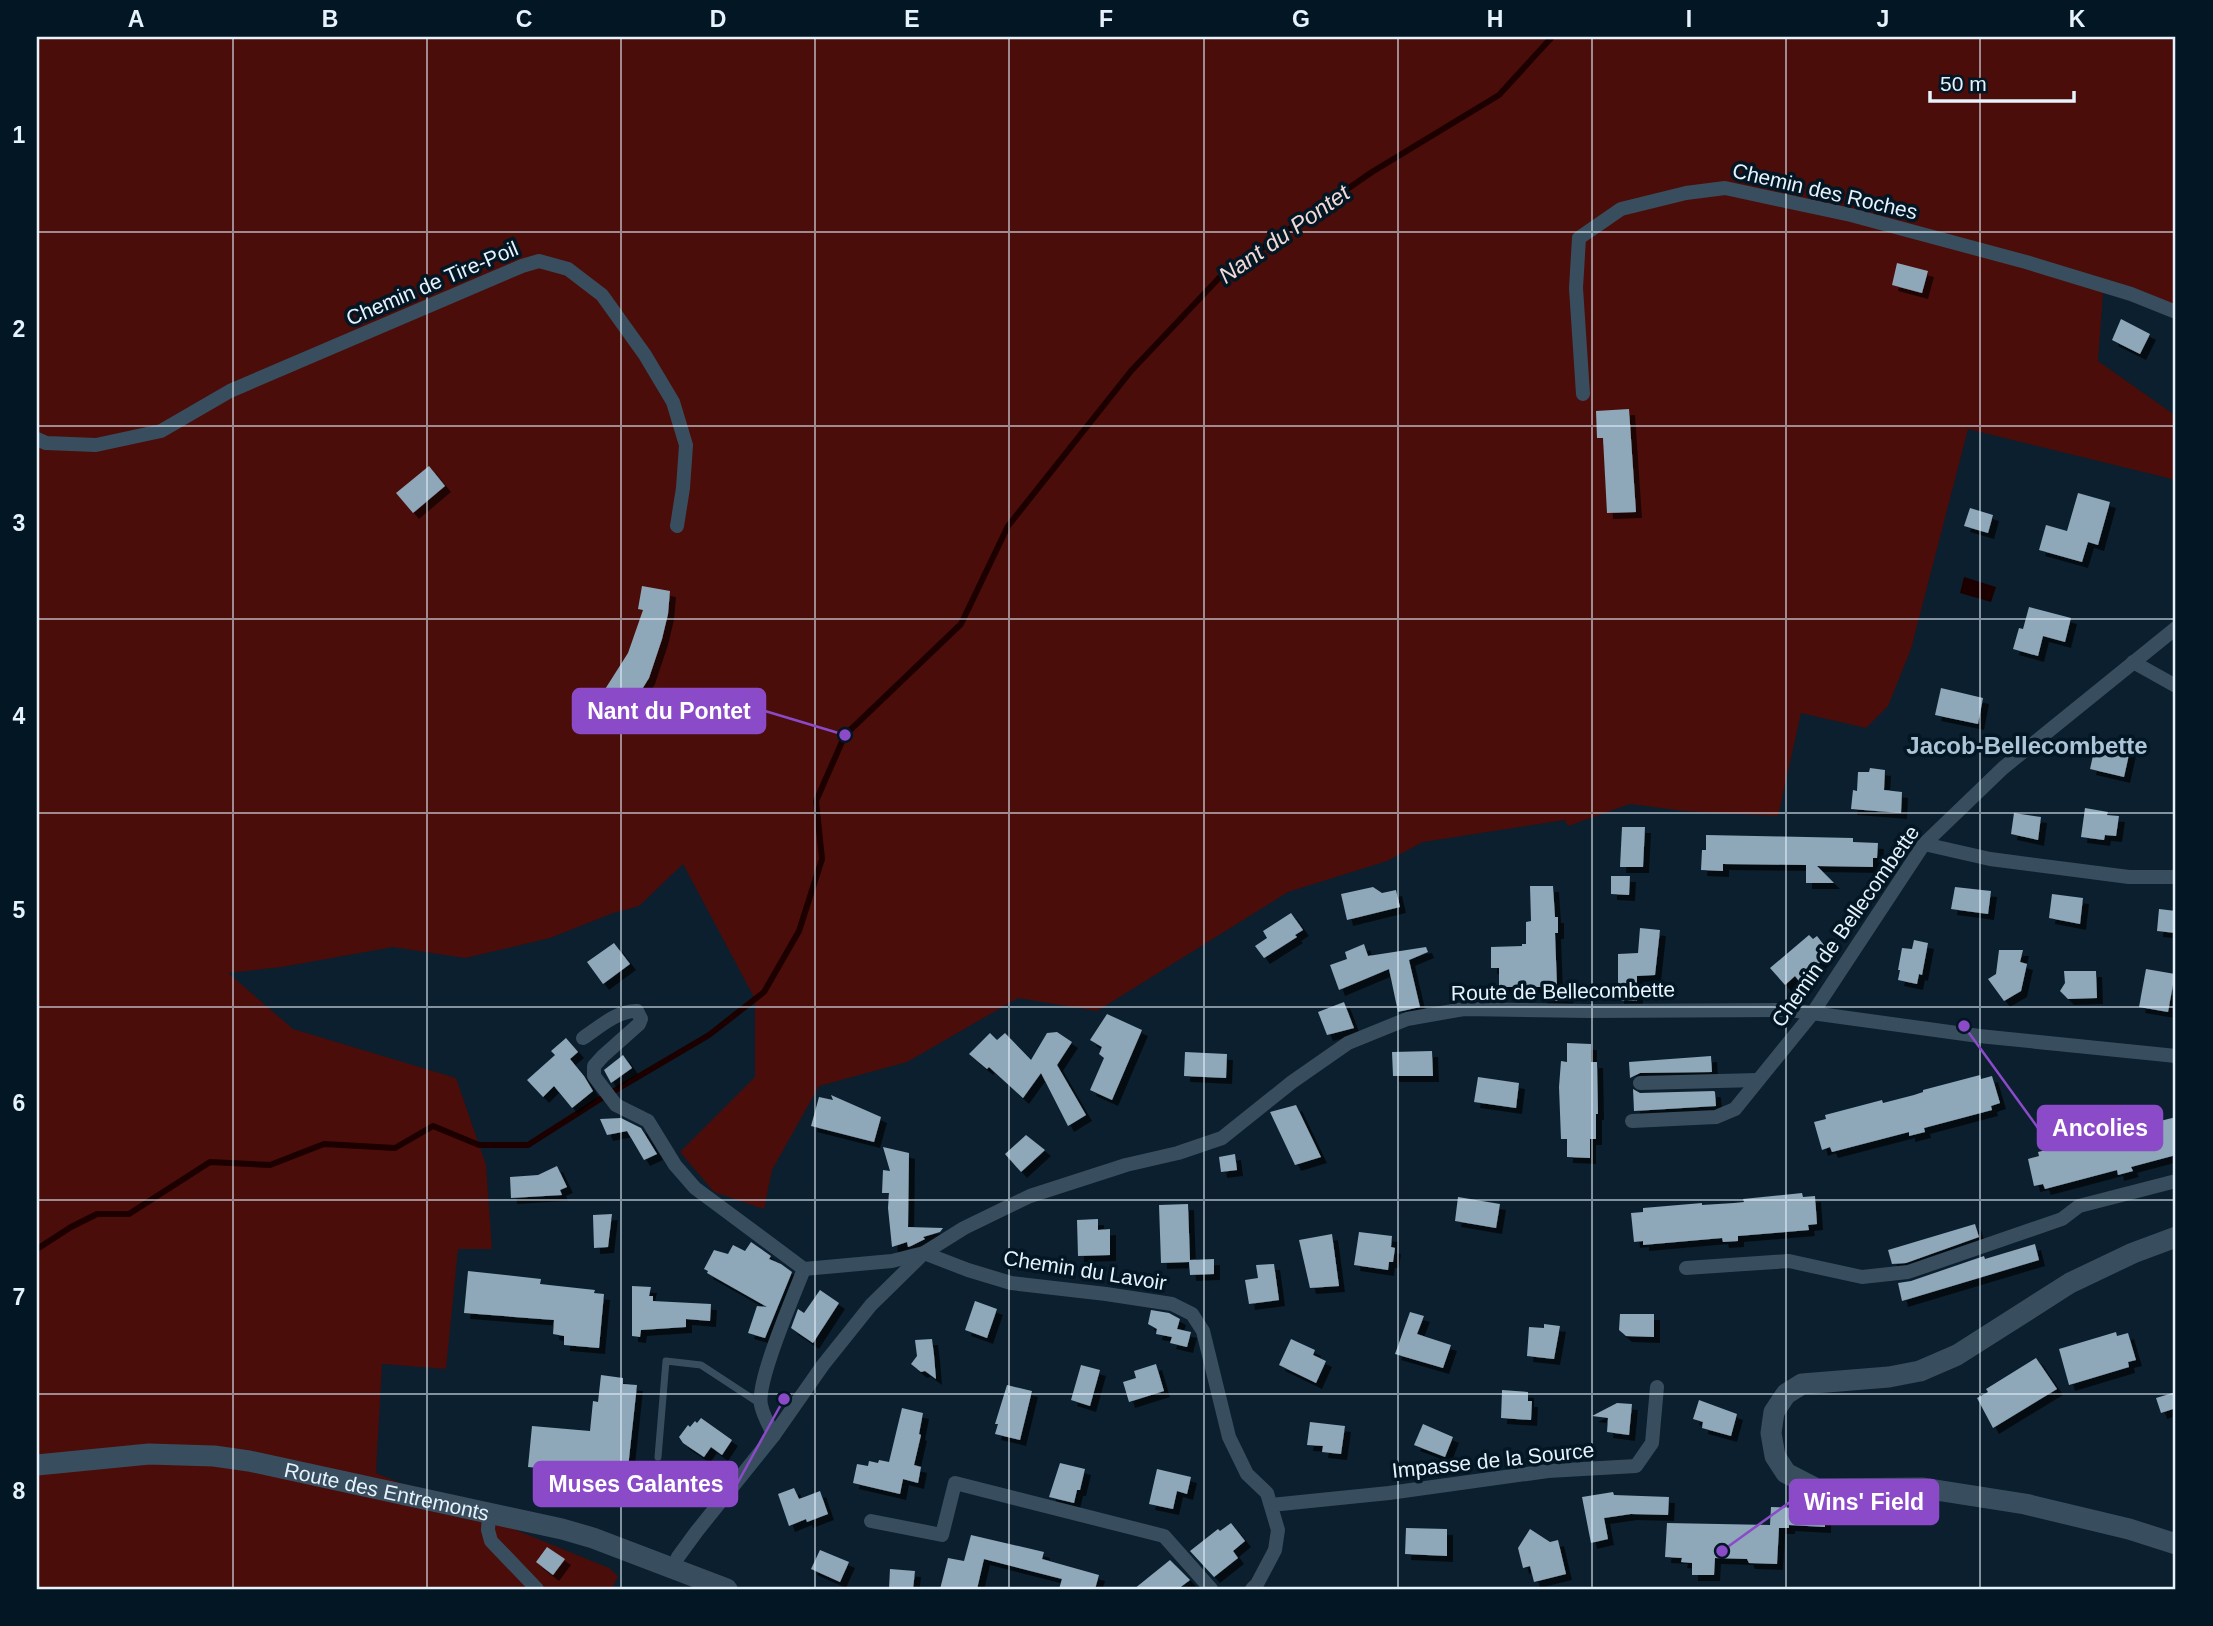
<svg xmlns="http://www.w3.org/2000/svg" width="2213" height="1626" font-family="Arial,sans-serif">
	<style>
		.green { fill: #4a0d0a }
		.water { fill: #1c0000 }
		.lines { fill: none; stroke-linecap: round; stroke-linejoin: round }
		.stream { stroke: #1c0000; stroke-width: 6 }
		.building { fill: #8ea7b9; filter: url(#shadow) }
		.lane { stroke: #384e5e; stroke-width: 7 }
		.street { stroke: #384e5e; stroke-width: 14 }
		.secondary { stroke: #384e5e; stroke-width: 21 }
		.grid { fill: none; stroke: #e6f3fd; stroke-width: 2; stroke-opacity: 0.55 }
		.labels { text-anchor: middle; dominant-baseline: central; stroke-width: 7; stroke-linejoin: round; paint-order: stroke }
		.street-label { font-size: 21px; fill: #e6f3fd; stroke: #031624 }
		.water-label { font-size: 23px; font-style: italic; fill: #f3d9d5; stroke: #031624 }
		.quarter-label { font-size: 24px; font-weight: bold; fill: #abc4d7; stroke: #031624 }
		.leader { fill: none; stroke: #8b4ac8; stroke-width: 2.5 }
		.callout-dot { fill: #8b4ac8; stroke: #031624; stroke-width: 2.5 }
		.callout { fill: #8b4ac8; stroke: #8b4ac8; stroke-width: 2.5 }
		.callout-label { font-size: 23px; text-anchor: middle; font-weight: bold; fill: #fff }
		.neatline { fill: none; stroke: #e6f3fd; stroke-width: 2.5 }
		.grid-label { font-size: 23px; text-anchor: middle; font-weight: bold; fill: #e6f3fd }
	</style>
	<defs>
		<filter id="shadow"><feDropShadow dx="6" dy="6" stdDeviation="0" flood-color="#0009"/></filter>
	</defs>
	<rect width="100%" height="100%" fill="#0b1f2e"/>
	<path class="green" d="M37 37H2176V308L2104 279 2098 361 2176 416V480L1968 429 1911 649 1888 706 1866 728 1801 713 1778 816 1684 811 1630 804 1568 826 1565 820 1423 842 1387 861 1288 892 1097 1011 1018 998 907 1062 819 1086 772 1170 764 1209 714 1192 680 1152 755 1077V999L683 864 639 906 613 913 550 938 465 958 393 947 282 967 228 973 293 1029 456 1078 486 1165 492 1249H458L446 1369 382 1364 376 1473 609 1568 618 1576 612 1589H37Z"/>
	<path class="water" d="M1964 577 1996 587 1991 602 1960 593Z"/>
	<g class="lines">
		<path class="stream" d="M37 1249 71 1227 97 1214H129L210 1162 270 1165 324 1144 395 1148 433 1126 479 1145H528L597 1101 709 1035 764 992 799 931 822 859 816 801 845 735 961 624 1008 526 1131 371 1220 277 1372 172 1499 95 1552 37"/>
	</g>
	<g class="building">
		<path d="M1897 263 1928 271 1922 293 1892 285Z"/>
		<path d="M2121 319 2150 334 2140 354 2112 340Z"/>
		<path d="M1629 409 1636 512 1607 513 1603 438H1597L1596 411Z"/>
		<path d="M429 466 445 486 413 513 396 493Z"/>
		<path d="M2078 493 2110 502 2098 545 2088 542 2082 562 2039 550 2046 525 2067 531Z"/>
		<path d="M1970 508 1993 515 1988 533 1964 526Z"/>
		<path d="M642 586 670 591 668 614 662 639 649 678 631 707 617 698 608 713 595 705 628 653 643 610 638 609Z"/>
		<path d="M2029 607 2071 618 2065 642 2043 636 2038 656 2013 649 2019 628 2023 629Z"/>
		<path d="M1941 688 1983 698 1978 724 1935 715Z"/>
		<path d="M2096 742 2130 750 2124 777 2090 769Z"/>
		<path d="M1870 768 1885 770 1884 790 1902 792 1901 813 1851 809 1853 790 1857 791 1858 772H1869Z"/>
		<path d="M2085 808 2108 812 2107 815 2119 816 2116 836 2105 835 2104 840 2081 837Z"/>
		<path d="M2014 813 2041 817 2038 840 2011 834Z"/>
		<path d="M1622 827H1645L1643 867H1620Z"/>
		<path d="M1706 835 1853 838V842L1878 843 1877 858H1873V867L1817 866 1834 883H1806V865L1723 864V871L1701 870 1702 850H1706Z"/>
		<path d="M1611 876H1630L1629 895 1611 894Z"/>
		<path d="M1530 886H1553L1555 917H1558V933H1555L1557 986 1568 987 1567 1001 1541 1000 1542 987H1499V968H1491V947L1522 946V944H1526V922L1531 921Z"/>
		<path d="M1373 887 1382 893 1396 890 1400 907 1347 920 1341 894Z"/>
		<path d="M1955 887 1991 891 1988 914 1951 909Z"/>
		<path d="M2052 894 2083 898 2080 924 2049 918Z"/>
		<path d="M2159 909 2176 911V933L2157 931Z"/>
		<path d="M1291 913 1303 930 1295 935 1297 937 1264 958 1255 946 1267 938 1263 931Z"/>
		<path d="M1640 928 1660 930 1655 975 1637 976V1001H1618V954L1638 953Z"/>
		<path d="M1809 935 1813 939 1817 936 1827 949 1821 954 1824 959 1799 981 1795 976 1785 985 1770 968Z"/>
		<path d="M1914 940 1928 943 1922 975 1919 974 1917 984 1898 980 1900 970H1898L1902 948 1912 949Z"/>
		<path d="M614 943 630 964 603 984 587 962Z"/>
		<path d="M1364 944 1368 956 1426 947 1428 952 1409 960 1420 1007 1398 1012 1389 969 1339 990 1330 965 1347 959 1345 952Z"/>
		<path d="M1999 950H2023L2020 962 2027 964 2021 991 2004 1001 1988 979 1996 974Z"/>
		<path d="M2146 969 2175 974 2168 1012 2139 1007Z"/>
		<path d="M2064 971H2096L2097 998 2068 999 2060 991 2065 983Z"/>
		<path d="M1344 1002 1354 1028 1327 1035 1318 1012Z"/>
		<path d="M1107 1014 1142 1030 1112 1100 1090 1090 1104 1058 1099 1054 1102 1047 1090 1040Z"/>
		<path d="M1057 1032 1072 1042 1057 1065 1086 1115 1068 1126 1041 1073 1023 1098 989 1067 987 1069 969 1054 990 1033 997 1040 1005 1033 1031 1060 1047 1033Z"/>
		<path d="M566 1038 578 1052 570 1059 584 1076 593 1091 572 1108 554 1086 543 1097 527 1080 555 1055 551 1051Z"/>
		<path d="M1567 1043 1591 1044V1062H1597L1598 1114H1596V1139H1590V1158L1567 1157V1139H1561L1559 1087 1561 1061 1567 1062Z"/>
		<path d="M1432 1051 1433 1076H1393L1392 1052Z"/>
		<path d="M1185 1052 1227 1054 1226 1078 1184 1076Z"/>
		<path d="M623 1055 632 1068 611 1083 604 1070Z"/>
		<path d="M1711 1056 1712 1072 1640 1073 1630 1078 1629 1062Z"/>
		<path d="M1980 1075 1981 1079 1992 1076 2000 1103 1991 1106 1992 1110 1924 1128 1925 1132 1909 1136V1132L1832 1152 1830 1147 1822 1150 1814 1122 1826 1119 1825 1115 1882 1100 1883 1103 1914 1095 1923 1092V1090Z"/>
		<path d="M1478 1077 1519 1083 1516 1108 1474 1102Z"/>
		<path d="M1633 1089 1640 1093 1714 1091 1715 1092 1716 1106 1634 1111Z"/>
		<path d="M831 1095 881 1117 874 1142 811 1126 819 1097 833 1100Z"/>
		<path d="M1296 1105 1321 1157 1295 1165 1270 1112Z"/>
		<path d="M2176 1117V1155L2131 1167 2133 1171 2118 1175 2117 1170 2045 1189 2043 1184 2034 1186 2028 1159 2039 1156 2038 1152Z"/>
		<path d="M621 1118 641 1128 657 1154 644 1160 627 1131 607 1135 600 1119Z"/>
		<path d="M1026 1135 1045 1150 1021 1172 1005 1154Z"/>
		<path d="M883 1147 909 1153 908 1227 943 1228 940 1232 923 1237 925 1239 911 1246 908 1247 907 1242 892 1247 888 1208 889 1193H882L883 1170 890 1171Z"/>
		<path d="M1235 1154 1237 1170 1221 1172 1219 1157Z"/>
		<path d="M557 1166 567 1187 560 1190 562 1195 511 1198 510 1177 538 1175Z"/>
		<path d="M1802 1193 1803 1197 1815 1196 1817 1224 1808 1225 1809 1230 1738 1236V1241L1723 1242 1722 1238 1643 1245V1241L1634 1242 1631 1213 1643 1212V1208L1702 1203V1205L1734 1203 1744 1202 1743 1199Z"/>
		<path d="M1458 1197 1500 1204 1496 1228 1455 1221Z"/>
		<path d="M1188 1204 1190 1260 1214 1259V1274L1190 1275 1189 1262 1161 1263 1159 1205Z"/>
		<path d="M612 1214 608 1247 594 1248 593 1215Z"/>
		<path d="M1098 1219V1230L1110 1229V1255L1078 1256 1077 1220Z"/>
		<path d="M1975 1224 1979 1237 1906 1263 1892 1264 1888 1250Z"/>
		<path d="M1359 1232 1392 1236 1391 1247 1395 1248 1393 1262H1389L1388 1270 1354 1265Z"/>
		<path d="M1332 1234 1339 1286 1310 1288 1299 1240Z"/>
		<path d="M751 1242 771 1256 769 1259 781 1264 792 1272 765 1338 748 1333 757 1306 767 1307 707 1273 708 1271 704 1269 714 1250 728 1254 733 1245 745 1251Z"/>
		<path d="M2035 1244 2039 1260 1902 1301 1898 1283 1911 1281 1984 1256 1985 1259Z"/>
		<path d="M1274 1264 1279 1300 1249 1304 1245 1280 1258 1278 1256 1265Z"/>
		<path d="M468 1271 541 1279 540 1284 595 1290 594 1293 604 1294 599 1348 564 1345V1336L553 1334 554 1320 464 1313Z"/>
		<path d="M632 1286 651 1287 649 1296H653V1301L711 1304 710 1321 686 1319V1327L641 1330 640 1337 632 1336Z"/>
		<path d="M820 1290 839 1303 813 1343 791 1328 798 1309 804 1313Z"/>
		<path d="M975 1301 997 1309 987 1338 965 1330Z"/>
		<path d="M1151 1310 1169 1313 1180 1319 1177 1329 1191 1332 1187 1347 1170 1343 1172 1337 1156 1334 1157 1329 1148 1324Z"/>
		<path d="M1410 1312 1424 1316 1417 1334 1451 1345 1443 1368 1395 1354Z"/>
		<path d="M1620 1314H1654V1337L1626 1336 1619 1330Z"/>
		<path d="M1544 1324 1560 1326 1554 1359 1527 1356 1529 1327 1544 1328Z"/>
		<path d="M2116 1332 2117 1336 2128 1333 2136 1360 2128 1362 2129 1367 2069 1385 2059 1349Z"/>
		<path d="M932 1339 934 1355 936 1379 925 1371 921 1372 911 1364 917 1356 915 1340Z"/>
		<path d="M1291 1339 1315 1350 1313 1355 1326 1361 1316 1383 1279 1365Z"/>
		<path d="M2036 1358 2057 1389 1993 1428 1977 1398 1988 1392 1986 1389Z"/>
		<path d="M1156 1364 1164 1391 1129 1402 1123 1382 1136 1378 1134 1371Z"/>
		<path d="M1081 1365 1100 1370 1090 1406 1071 1400Z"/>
		<path d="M601 1375 623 1378V1384L637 1385 628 1468 620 1467 619 1476 528 1467 532 1426 590 1431 593 1401 598 1402Z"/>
		<path d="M1007 1385 1032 1391 1020 1440 995 1434 998 1424H995Z"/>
		<path d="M1502 1390 1528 1392V1401H1532L1531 1420 1501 1418Z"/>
		<path d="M2176 1392V1408L2161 1413 2156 1398Z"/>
		<path d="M1699 1400 1737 1414 1731 1436 1702 1428 1703 1422 1693 1419Z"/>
		<path d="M1617 1403 1632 1404 1629 1435 1607 1432 1608 1418 1592 1416Z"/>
		<path d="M902 1408 923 1413 919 1434 921 1435 914 1465 921 1467 918 1483 903 1479 900 1494 853 1483 857 1464 868 1466 869 1461 878 1463 879 1460 889 1462Z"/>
		<path d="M701 1418 732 1440 722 1455 711 1447 704 1457 683 1443 679 1437 688 1425 690 1427 695 1421 697 1423Z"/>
		<path d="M1310 1422 1345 1426 1341 1454 1322 1452 1323 1446 1307 1445Z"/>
		<path d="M1423 1424 1453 1437 1445 1457 1414 1445Z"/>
		<path d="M1060 1463 1085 1469 1080 1490H1077L1074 1503 1049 1497Z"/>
		<path d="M1157 1469 1191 1477 1187 1494 1177 1491 1173 1509 1149 1504Z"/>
		<path d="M794 1488 799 1499 820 1491 828 1514 807 1522 806 1519 789 1526 778 1494Z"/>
		<path d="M1613 1492 1614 1495 1669 1497 1668 1515 1631 1514 1604 1518 1608 1539 1591 1543 1582 1497Z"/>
		<path d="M1771 1507 1825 1509V1527L1789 1525V1528H1779L1777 1564 1749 1563 1747 1559 1715 1558 1714 1575H1692V1563L1681 1562 1682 1558 1665 1557 1667 1523 1770 1525Z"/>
		<path d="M1231 1523 1245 1541 1233 1551 1238 1558 1214 1577 1190 1551 1218 1529 1220 1531Z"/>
		<path d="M1406 1528 1447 1529V1556L1405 1554Z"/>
		<path d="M1530 1529 1550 1542 1558 1540 1566 1574 1534 1582 1530 1566 1523 1568 1518 1548Z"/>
		<path d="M971 1535 1044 1552 1042 1559 1099 1575 1095 1589H1059L1062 1579 984 1559 977 1589H940L948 1558 964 1561Z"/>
		<path d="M547 1547 565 1559 553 1575 536 1562Z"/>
		<path d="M820 1550 849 1562 840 1582 811 1569Z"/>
		<path d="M1170 1560 1190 1580 1178 1589H1134Z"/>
		<path d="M890 1569 915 1571 913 1589H889Z"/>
	</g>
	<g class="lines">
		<path class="lane" d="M658 1457 666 1361 701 1365 759 1403"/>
		<g class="street">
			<path d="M1583 394 1576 288 1579 238 1621 209 1686 193 1725 188 1851 215 2026 262 2131 294 2176 312"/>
			<path d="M37 439 46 443 96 445 161 431 230 391 522 266 539 261 568 269 602 295 645 355 673 402 686 445 683 488 677 526"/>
			<path d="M2133 662 2176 686"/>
			<path d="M1924 844 1990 859 2129 877H2176"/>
			<path d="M583 1038C598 1028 618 1010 637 1011L641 1019 639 1024 603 1056 594 1066V1076L616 1105 648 1121 675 1165 695 1188 804 1269"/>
			<path d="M1640 1083 1758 1080"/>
			<path d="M1632 1121 1716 1117 1735 1109 1812 1014 1924 844 2003 768 2176 628"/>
			<path d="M1686 1268 1789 1261 1862 1277 1908 1272 2062 1219 2079 1206 2176 1181"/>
			<path d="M804 1269 892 1261 924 1253 968 1270 1011 1283 1106 1294 1172 1304 1192 1314 1203 1331 1229 1437 1247 1474 1267 1493 1278 1530 1275 1550 1257 1584 1252 1589"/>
			<path d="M774 1435C769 1426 763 1415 761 1405 756 1382 794 1295 804 1269"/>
			<path d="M1271 1505 1389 1493 1548 1471 1636 1466 1652 1443 1657 1387"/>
			<path d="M489 1515 488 1530 491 1541 537 1589"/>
			<path d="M871 1521 942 1535 955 1483 1164 1536 1211 1589"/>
			<path d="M673 1568 678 1557 697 1531 774 1435 823 1365 871 1305 924 1253 964 1228 1030 1196 1126 1165 1178 1153 1222 1138 1292 1082 1348 1043 1407 1019 1464 1009 1589 1011 1790 1010 1979 1036 2176 1056"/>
		</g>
		<g class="secondary">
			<path d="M2176 1237 2133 1253 2070 1283 1957 1355 1920 1371 1889 1377 1802 1384 1786 1394 1774 1412 1771 1433 1775 1456 1786 1473 1817 1489 1923 1488 2025 1504 2129 1529 2176 1544"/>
			<path id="s1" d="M37 1465 149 1454 214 1456 249 1461 562 1529 593 1538 727 1589"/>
		</g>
	</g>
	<path class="grid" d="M233 37V1589M427 37V1589M621 37V1589M815 37V1589M1009 37V1589M1204 37V1589M1398 37V1589M1592 37V1589M1786 37V1589M1980 37V1589M37 232H2176M37 426H2176M37 619H2176M37 813H2176M37 1007H2176M37 1200H2176M37 1394H2176"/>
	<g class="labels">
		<g class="street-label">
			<text transform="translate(1825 191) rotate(13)">Chemin des Roches</text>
			<text transform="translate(432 283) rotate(-23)">Chemin de Tire-Poil</text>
			<text transform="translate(1845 926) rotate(-55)">Chemin de Bellecombette</text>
			<text transform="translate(1563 991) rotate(-1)">Route de Bellecombette</text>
			<text transform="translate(1085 1270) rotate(9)">Chemin du Lavoir</text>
			<text transform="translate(1493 1460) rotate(-6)">Impasse de la Source</text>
			<text stroke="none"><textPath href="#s1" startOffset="354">Route des Entremonts</textPath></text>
		</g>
		<g class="water-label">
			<text transform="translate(1284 234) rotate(-35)">Nant du Pontet</text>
		</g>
		<g class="quarter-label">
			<text x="2027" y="745">Jacob-Bellecombette</text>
		</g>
	</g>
	<path class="leader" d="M845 735L765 711M1964 1026L2038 1128M784 1399L737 1484M1722 1551L1790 1502"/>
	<g class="callout-dot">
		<circle cx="845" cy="735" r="7"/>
		<circle cx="1964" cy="1026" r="7"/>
		<circle cx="784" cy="1399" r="7"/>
		<circle cx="1722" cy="1551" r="7"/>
	</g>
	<g class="callout">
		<rect x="573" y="689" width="192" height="44" rx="7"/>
		<rect x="2038" y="1106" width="124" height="44" rx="7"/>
		<rect x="534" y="1462" width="203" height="44" rx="7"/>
		<rect x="1790" y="1480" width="148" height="44" rx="7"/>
	</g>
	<g class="callout-label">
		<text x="669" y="719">Nant du Pontet</text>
		<text x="2100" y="1136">Ancolies</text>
		<text x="636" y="1492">Muses Galantes</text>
		<text x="1864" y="1510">Wins' Field</text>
	</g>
	<rect width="2213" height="1626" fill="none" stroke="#031624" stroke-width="77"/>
	<path d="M1930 91v10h144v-10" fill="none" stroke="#e6f3fd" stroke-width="3.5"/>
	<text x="1940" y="91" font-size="21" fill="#e6f3fd" stroke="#031624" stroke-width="5" paint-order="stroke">50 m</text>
	<rect x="38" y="38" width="2136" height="1550" class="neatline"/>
	<g class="grid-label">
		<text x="136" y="27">A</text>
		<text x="330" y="27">B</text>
		<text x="524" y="27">C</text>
		<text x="718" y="27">D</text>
		<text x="912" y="27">E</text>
		<text x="1106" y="27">F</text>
		<text x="1301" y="27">G</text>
		<text x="1495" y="27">H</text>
		<text x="1689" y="27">I</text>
		<text x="1883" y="27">J</text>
		<text x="2077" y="27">K</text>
		<text x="19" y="143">1</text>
		<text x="19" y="337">2</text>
		<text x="19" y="531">3</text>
		<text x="19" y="724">4</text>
		<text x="19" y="918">5</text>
		<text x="19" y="1111">6</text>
		<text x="19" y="1305">7</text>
		<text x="19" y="1499">8</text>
	</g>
</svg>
